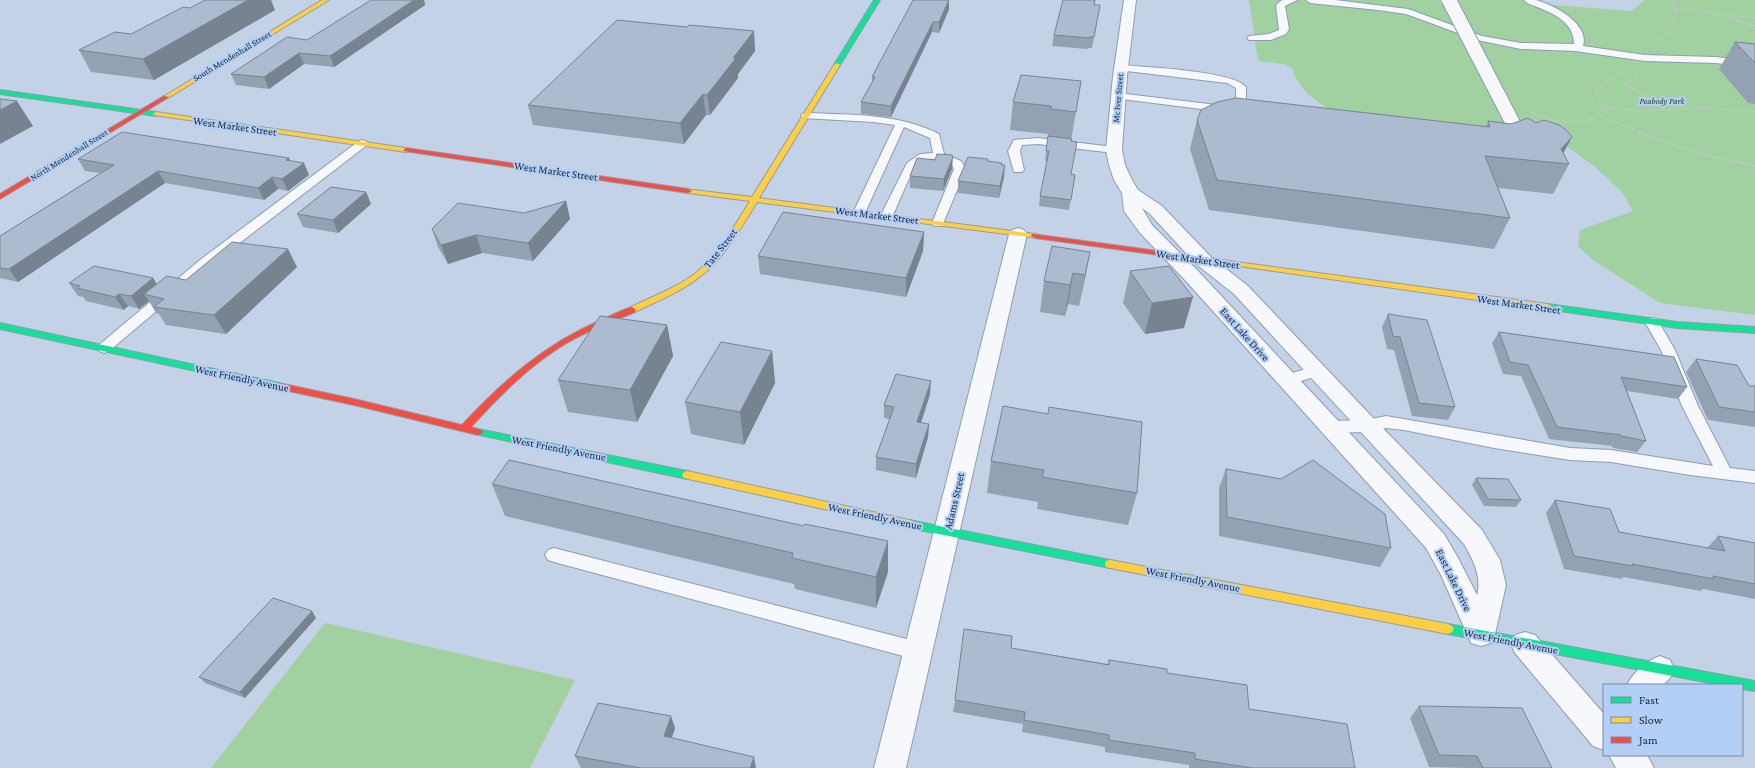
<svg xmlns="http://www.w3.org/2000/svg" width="1755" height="768" font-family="'Crimson Pro',serif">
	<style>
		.green { fill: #a1d0a1 }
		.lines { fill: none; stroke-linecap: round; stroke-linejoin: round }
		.lane-casing { stroke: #8e9db1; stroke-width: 2 }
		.street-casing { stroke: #8e9db1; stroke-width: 2 }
		.fast-casing { stroke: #8e9db1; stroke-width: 2 }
		.slow-casing { stroke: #8e9db1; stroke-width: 2 }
		.jam-casing { stroke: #8e9db1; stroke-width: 2 }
		.path-far1 { stroke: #c6cbd2; stroke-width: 1.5; stroke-dasharray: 1.5 1.5; stroke-linecap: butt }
		.path { stroke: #c6cbd2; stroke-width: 2; stroke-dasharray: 1.5 1.5; stroke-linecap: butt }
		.lane { fill: #f6f8fb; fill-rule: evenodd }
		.street { fill: #f6f8fb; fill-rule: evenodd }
		.fast { fill: #16e098; fill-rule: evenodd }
		.slow { fill: #ffcf43; fill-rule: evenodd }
		.jam { fill: #f24e42; fill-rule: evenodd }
		.street-bridge-far1-casing { stroke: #8e9db1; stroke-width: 16; stroke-linecap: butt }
		.street-bridge-casing { stroke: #8e9db1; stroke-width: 20; stroke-linecap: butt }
		.street-bridge-far1 { stroke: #f6f8fb; stroke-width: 14 }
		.street-bridge { stroke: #f6f8fb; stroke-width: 18 }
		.wall { fill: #94a1b3 }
		.shaded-wall { fill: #788392 }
		.building { fill: #acbbd0; stroke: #788392 }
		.labels { text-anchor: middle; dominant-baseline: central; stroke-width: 4; stroke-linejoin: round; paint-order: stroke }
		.far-street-label { font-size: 9px; fill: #13243b; stroke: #b4cff5 }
		.far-park-label { font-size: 9px; font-style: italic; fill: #29471d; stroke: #b4cff5 }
		.street-label { font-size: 11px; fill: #13243b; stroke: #b4cff5 }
	</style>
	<rect width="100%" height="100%" fill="#c3d2e6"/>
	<g class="green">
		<path d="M1249 0H1537L1541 4 1631 11 1645 0H1755V315L1660 303 1593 260 1578 246 1580 230 1633 211 1622 192 1594 166 1563 144 1338 115C1319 103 1298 91 1292 68L1284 64 1258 61Z"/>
		<path d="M325 623 575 680 530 768H211Z"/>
	</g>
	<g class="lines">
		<g class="lane-casing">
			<g id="lane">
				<path d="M1282 0H1297L1285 6 1289 29 1286 34 1271 40H1249L1247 38 1249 36 1269 34 1279 30 1276 5Z"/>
				<path d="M1306 0H1335L1408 9 1482 36 1521 43 1574 44C1574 23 1555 14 1537 7 1533 5 1527 4 1524 0 1528 0 1532 0 1536 0 1554 5 1590 24 1583 46L1645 55 1716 57 1755 62V68L1716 63 1645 61 1575 51 1521 49 1477 40 1406 14 1378 10 1310 3Z"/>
				<path d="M1121 65C1144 67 1234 71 1246 87V104L1242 109 1225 112 1114 98 1113 96 1118 93 1225 106 1236 103V88L1227 83 1118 70 1116 68Z"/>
				<path d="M806 113C851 115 898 113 939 134L944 154 961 161 966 169 942 226H934L932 223 954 169 952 165C944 162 934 156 925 160 909 167 900 205 890 220H882L880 217 907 163 920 154 933 153 930 138 904 127 865 213 863 216H855L853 213 895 125 873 122 802 118 801 116 802 114Z"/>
				<path d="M1038 138 1114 147 1120 150 1114 153 1038 144 1022 145 1020 151 1024 170 1022 172H1014L1008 151 1014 140Z"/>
				<path d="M363 140 369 143 367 145 210 266 109 351 104 353 99 351 97 348 99 345 200 260 359 141Z"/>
				<path d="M1652 318 1657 319 1675 350 1698 406 1730 468 1755 471V483L1690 475 1611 462 1570 460 1494 448 1404 430 1386 428 1367 432 1329 433 1323 431 1321 427 1323 423 1329 421 1367 420 1386 416 1570 448 1611 450 1713 466 1682 406 1661 350 1645 322 1647 319Z"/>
				<path d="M1316 366 1321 367 1323 371 1321 375 1287 385 1282 384 1280 380 1282 376Z"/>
				<path d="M554 548 918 642 925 645 928 651 925 657 918 660 554 562 548 560 545 555 548 550Z"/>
			</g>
		</g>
		<g class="street-casing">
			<g id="street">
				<path d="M1124 0H1136L1127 76 1122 150 1125 165 1132 180 1138 190 1162 206 1210 256 1248 286 1375 420 1482 530 1500 560 1506 585 1495 634 1491 643 1481 646 1471 643 1441 575 1426 548 1185 280 1140 233 1124 211 1122 193 1114 180 1109 165 1106 150 1113 76ZM1142 208 1150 214 1196 264 1234 294 1464 544C1473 560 1482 576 1477 595L1457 556 1444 534 1199 272 1152 225Z"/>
				<path d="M1018 228 1024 230 1027 234 906 768H874L1009 234 1012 230Z"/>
				<path d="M1525 632 1535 635 1604 714V750L1593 746 1515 653 1511 644 1515 635Z"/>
				<path d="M1660 656 1670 660 1674 669 1670 678 1663 685H1627C1634 671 1646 661 1660 656Z"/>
				<path d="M1609 755H1647L1654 768H1616Z"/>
			</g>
		</g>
		<g class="fast-casing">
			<g id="fast">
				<path d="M874 0H880L840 65 835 66 834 65Z"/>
				<path d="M0 90 156 112 159 114 156 116 0 94Z"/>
				<path d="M1548 304 1677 322 1755 327V333L1677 328 1545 309 1544 307Z"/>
				<path d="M0 323 279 383 284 386 279 389 0 329Z"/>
				<path d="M478 429 687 471 690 472 692 475 690 478 687 479 475 434 473 432 475 430Z"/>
				<path d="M909 520 1110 560 1114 561 1115 564 1114 567 1110 568 909 528 905 527 904 524 905 521Z"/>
				<path d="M1448 624 1755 681V691L1742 689V685H1721L1448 634 1444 632 1442 629 1444 626Z"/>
			</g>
		</g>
		<g class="slow-casing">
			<g id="slow">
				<path d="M322 0H329L168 98 163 97Z"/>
				<path d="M837 63 840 65 759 198 1035 234 1039 236 1038 238 757 202C743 225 723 259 702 275 683 291 657 301 635 312H629L628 310 629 308C651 297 677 288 697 272 718 255 736 224 750 201L688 193 684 191 685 189 752 197 834 65Z"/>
				<path d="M156 112 406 148 409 150 406 152 154 115 153 114Z"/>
				<path d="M1214 259 1548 304 1552 307 1548 310 1217 263 1213 261Z"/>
				<path d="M687 471 909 520 913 521 914 524 913 527 909 528 684 478 682 475 684 472Z"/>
				<path d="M1110 560 1448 624 1452 626 1454 629 1452 632 1448 634 1110 568 1106 567 1105 564 1106 561Z"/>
			</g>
		</g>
		<g class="jam-casing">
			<g id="jam">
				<path d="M164 96 169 97 0 199V194Z"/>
				<path d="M406 148 688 189 692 191 688 193 404 151V149Z"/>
				<path d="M1032 234 1217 259 1221 261 1217 263 1035 238 1031 236Z"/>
				<path d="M632 307 636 310 635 312C611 322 587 331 565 344 529 366 499 396 471 427L481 430 483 432 481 434 478 435 354 405 279 389 274 386 279 383 354 399 462 425C504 380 544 345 601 320 611 316 621 310 632 307Z"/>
			</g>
		</g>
		<g class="path-far1">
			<path d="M1675 8 1755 18"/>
			<path d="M1719 15 1755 26"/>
			<path d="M1657 41C1675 28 1677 22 1673 0"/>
			<path d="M1636 74 1637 76 1626 84 1628 86 1648 98 1685 108"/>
			<path d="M1603 107 1642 111 1711 108 1755 112"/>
			<path d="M1530 111C1548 122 1593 131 1603 107L1597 94 1598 88 1622 72"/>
			<path d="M1599 115 1641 133"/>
		</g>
		<path class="path" d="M1639 132C1677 149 1715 157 1755 166"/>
		<use href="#lane" class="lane"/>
		<use href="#street" class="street"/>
		<use href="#fast" class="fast"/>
		<use href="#slow" class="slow"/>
		<use href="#jam" class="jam"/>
		<g class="street-bridge-far1-casing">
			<path id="street-bridge-far1" d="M1449 0 1518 133"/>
		</g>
		<g class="street-bridge-casing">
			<path id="street-bridge" d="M1518 132 1522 141"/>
		</g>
		<use href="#street-bridge-far1" class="street-bridge-far1"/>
		<use href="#street-bridge" class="street-bridge"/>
	</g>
	<g class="wall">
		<path d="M371 0H424L425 5 334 67 304 64 269 89 236 85 231 74 307 40Z"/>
		<path d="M1095 5H1100L1092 48H1088L1087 49 1052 46 1054 35Z"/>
		<path d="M190 8 275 10 154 80 91 72 79 50 131 34Z"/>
		<path d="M949 9 939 33 932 32 891 117 861 114V102L872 82V77L879 63Z"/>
		<path d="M687 27 754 31 755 51 738 74V78L710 115H706L684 144 533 125 528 105Z"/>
		<path d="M1735 42 1755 44V104L1748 103 1719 69Z"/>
		<path d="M1081 81 1071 141V174L1075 175 1069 210 1039 206 1040 196 1047 161H1045L1048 134 1010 130 1013 102Z"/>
		<path d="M1197 120 1486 126 1488 121 1511 124 1536 123 1572 137 1563 153 1569 164 1553 194 1498 188 1510 218 1494 249 1209 210 1190 149Z"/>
		<path d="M289 158 290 161 304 163 309 175 288 191 278 189 264 200 165 183 18 282 0 278V236L100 173 85 171 78 159Z"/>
		<path d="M935 160 952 169 943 191 910 188V176Z"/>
		<path d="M988 161 1004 177 999 198 958 193V181Z"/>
		<path d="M366 192 371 204 338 233 303 227 297 214Z"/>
		<path d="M566 201 570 219 533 261 482 253 448 264 438 247 432 229 524 213Z"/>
		<path d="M924 232 923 251 906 297 760 274 758 256Z"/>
		<path d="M1090 252 1079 306 1068 304 1065 316 1040 312 1044 281Z"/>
		<path d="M297 267 226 334 166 325 159 314 156 313 149 301 139 309 128 306 124 310 86 301 83 297 78 296 69 283 153 278 157 285 186 280Z"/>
		<path d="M1130 271 1184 328 1145 334 1123 303Z"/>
		<path d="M1388 314 1455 407 1448 420 1412 416 1394 350 1387 349 1382 327Z"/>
		<path d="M667 325 673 356 637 422 568 412 558 380Z"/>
		<path d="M1499 332 1687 387 1678 399 1627 391 1646 441 1637 452 1613 448 1612 446 1549 439 1521 376 1503 374 1492 343Z"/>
		<path d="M772 351 775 383 744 445 691 434 685 402Z"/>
		<path d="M1696 359 1749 386H1755V427L1708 420 1686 372Z"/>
		<path d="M930 394 921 423 929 424 928 437 916 478 876 470V457L890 419 884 418V405Z"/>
		<path d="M1003 406 1137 493 1128 525 1037 509 1038 502 987 493 991 461Z"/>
		<path d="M1226 469 1281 479 1391 548 1380 567 1219 536V488Z"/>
		<path d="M1476 478 1521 500 1516 507 1484 506 1472 485Z"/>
		<path d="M492 484 888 572 876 608 795 589 794 584 505 516Z"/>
		<path d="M1555 500 1619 532 1707 548 1718 536 1755 543V599L1703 589 1701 591 1623 577 1622 579 1564 569 1546 513Z"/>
		<path d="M316 618 245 698 205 683 199 677Z"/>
		<path d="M1011 648 1108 664 1109 660 1167 673 1249 709 1355 768H1189V765L1105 752V747L1022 732 1023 724 953 712 955 700Z"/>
		<path d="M1419 706 1552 768H1467L1429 767 1410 718Z"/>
		<path d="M675 728 672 738 756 768H581L575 756Z"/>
	</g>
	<g class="shaded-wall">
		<path d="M248 0H271L275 10 154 80 143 59Z"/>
		<path d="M414 0H424L425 5 334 67 330 56Z"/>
		<path d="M949 0V9L939 33V22Z"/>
		<path d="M933 22 932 32 891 117V106Z"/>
		<path d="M754 31 755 51 738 74V78L710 115 707 95 733 58Z"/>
		<path d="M299 53 304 64 269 89 264 77Z"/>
		<path d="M703 94 706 115 684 144 680 123Z"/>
		<path d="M17 101 33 126 0 144V110Z"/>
		<path d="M1572 137 1558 163 1561 149Z"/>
		<path d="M953 157 952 169 943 191 944 179Z"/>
		<path d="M289 158 294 170 304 163 309 175 288 191 282 179 286 160Z"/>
		<path d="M1005 165 1004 177 999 198 1000 186Z"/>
		<path d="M158 171 165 183 18 282 9 269Z"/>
		<path d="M272 177 278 189 264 200 258 188Z"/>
		<path d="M366 192 371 204 338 233 333 220Z"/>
		<path d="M566 201 570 219 533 261 528 243Z"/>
		<path d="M924 232 923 251 906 297V278Z"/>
		<path d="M476 235 482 253 448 264 441 245Z"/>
		<path d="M288 249 297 267 226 334 214 315Z"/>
		<path d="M1090 252 1084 283 1079 306 1085 275Z"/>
		<path d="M1073 273 1068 304 1065 316 1070 285Z"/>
		<path d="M153 278 161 291 144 294 149 301 139 309 131 296Z"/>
		<path d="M119 294 128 306 124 310 115 297Z"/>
		<path d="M1193 297 1184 328 1145 334 1152 303Z"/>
		<path d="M667 325 673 356 637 422 630 390Z"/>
		<path d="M772 351 775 383 744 445 740 412Z"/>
		<path d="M931 381 930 394 917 435V422Z"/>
		<path d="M929 424 928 437 916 478V464Z"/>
		<path d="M888 541V572L876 608V577Z"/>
		<path d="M312 611 316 618 245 698 240 692Z"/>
		<path d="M671 716 675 728 668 748 664 736Z"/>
		<path d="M754 757 756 768H750Z"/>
	</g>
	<g class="building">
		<path d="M205 0H248L143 59 79 50 115 32 131 34 183 7 190 8Z"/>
		<path d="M371 0H414L330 56 299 53 264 77 231 74 287 37 307 40Z"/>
		<path d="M913 0H949L939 22H933L891 106 861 102 875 77H872Z"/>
		<path d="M1063 0H1095L1094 5H1100L1094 37H1089V38L1054 35Z"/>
		<path d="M617 20 687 27 689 25 754 31 733 58H736L707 95 703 94 680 123 528 105Z"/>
		<path d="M1735 42 1755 44V63Z"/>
		<path d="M1021 75 1081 81 1076 112 1051 109V106L1013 102Z"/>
		<path d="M1236 98 1490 127 1488 121 1511 124 1528 118 1536 123 1544 120 1559 125 1565 129 1572 137 1561 149 1569 164 1485 156 1510 218 1217 180 1197 120 1201 110 1217 102Z"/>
		<path d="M0 99 17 101 0 110Z"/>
		<path d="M122 132 289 158 286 160 304 163 282 179 272 177 258 188 158 171 9 269 0 268V236L114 165 78 159Z"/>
		<path d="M1048 136 1072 139 1071 141 1077 142 1071 174 1075 175 1071 200 1040 196 1049 151H1046Z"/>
		<path d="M937 154 952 155 953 157 944 179 910 176 917 158 935 160Z"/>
		<path d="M968 157 988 159 987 161 1002 163 1001 165H1005L1000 186 958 181Z"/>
		<path d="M331 187 366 192 333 220 297 214Z"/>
		<path d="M566 201 528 243 476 235 441 245 432 229 458 203 524 213Z"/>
		<path d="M783 212 924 232 906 278 758 256Z"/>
		<path d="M232 242 288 249 214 315 154 307 164 299 144 294 167 276 186 280Z"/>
		<path d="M1052 246 1090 252 1085 275 1073 273 1070 285 1044 281Z"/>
		<path d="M94 266 153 278 131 296 119 294 115 297 77 288 80 286 69 283Z"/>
		<path d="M1169 266 1193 297 1152 303 1130 271Z"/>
		<path d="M1388 314 1427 320 1455 407 1419 403 1400 337 1393 336Z"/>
		<path d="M600 316 667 325 630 390 558 380Z"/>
		<path d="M1499 332 1674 357 1687 387 1621 377 1646 441 1621 436V435L1557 427 1528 365 1510 362Z"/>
		<path d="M721 342 772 351 740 412 685 402Z"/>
		<path d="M1696 359 1737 365 1749 386H1755V412L1719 407Z"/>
		<path d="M896 374 931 381 917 422 929 424 916 464 876 457 894 407 884 405Z"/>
		<path d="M1003 406 1048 414 1049 407 1142 422 1137 493 1042 477 1044 470 991 461Z"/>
		<path d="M509 460 804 526 805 524 888 541 876 577 792 558 793 553 492 484Z"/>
		<path d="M1313 460 1385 514 1391 548 1227 517 1226 469 1281 479Z"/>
		<path d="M1476 478 1508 479 1521 500 1488 499Z"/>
		<path d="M1555 500 1610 509 1619 532 1725 551 1718 536 1755 543V584L1713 576 1714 579 1632 564 1633 566 1574 556Z"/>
		<path d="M273 598 312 611 240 692 199 677Z"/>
		<path d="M964 629 1012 636 1011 648 1109 665V660L1167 669V673L1247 685 1249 709 1347 724 1355 768H1252L1195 759V753L1109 740V735L1024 720 1025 712 955 700Z"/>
		<path d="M598 703 671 716 664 736 754 757 750 768H641L575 756Z"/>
		<path d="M1419 706 1522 708 1552 768H1483L1477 756 1439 755Z"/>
	</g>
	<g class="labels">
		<g class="far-street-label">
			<text transform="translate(232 56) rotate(-31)">South Mendenhall Street</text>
			<text transform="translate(1118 98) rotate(-85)">Mc Iver Street</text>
			<text transform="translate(69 155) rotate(-32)">North Mendenhall Street</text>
		</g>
		<g class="far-park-label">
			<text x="1662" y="101">Peabody Park</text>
		</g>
		<g class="street-label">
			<text transform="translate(235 126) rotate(8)">West Market Street</text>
			<text transform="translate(556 171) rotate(8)">West Market Street</text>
			<text transform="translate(877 215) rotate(7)">West Market Street</text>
			<text transform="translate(720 248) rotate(-52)">Tate Street</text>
			<text transform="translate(1198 259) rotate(8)">West Market Street</text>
			<text transform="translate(1519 304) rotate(8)">West Market Street</text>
			<text transform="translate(1245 334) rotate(48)">East Lake Drive</text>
			<text transform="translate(242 378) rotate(12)">West Friendly Avenue</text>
			<text transform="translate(559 448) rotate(11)">West Friendly Avenue</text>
			<text transform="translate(954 501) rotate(-77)">Adams Street</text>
			<text transform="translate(875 516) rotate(12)">West Friendly Avenue</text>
			<text transform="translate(1193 579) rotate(11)">West Friendly Avenue</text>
			<text transform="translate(1454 580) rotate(64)">East Lake Drive</text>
			<text transform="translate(1511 641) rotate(11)">West Friendly Avenue</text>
		</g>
	</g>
	<rect x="1603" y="684" width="140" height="72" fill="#b4cff5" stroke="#748bab"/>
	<rect x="1611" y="697" width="20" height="6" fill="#16e098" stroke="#748bab"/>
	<text x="1639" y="704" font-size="12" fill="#13243b">Fast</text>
	<rect x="1611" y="717" width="20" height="6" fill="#ffcf43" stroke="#748bab"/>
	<text x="1639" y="724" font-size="12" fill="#13243b">Slow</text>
	<rect x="1611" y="737" width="20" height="6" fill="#f24e42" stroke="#748bab"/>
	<text x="1639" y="744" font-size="12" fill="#13243b">Jam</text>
</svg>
